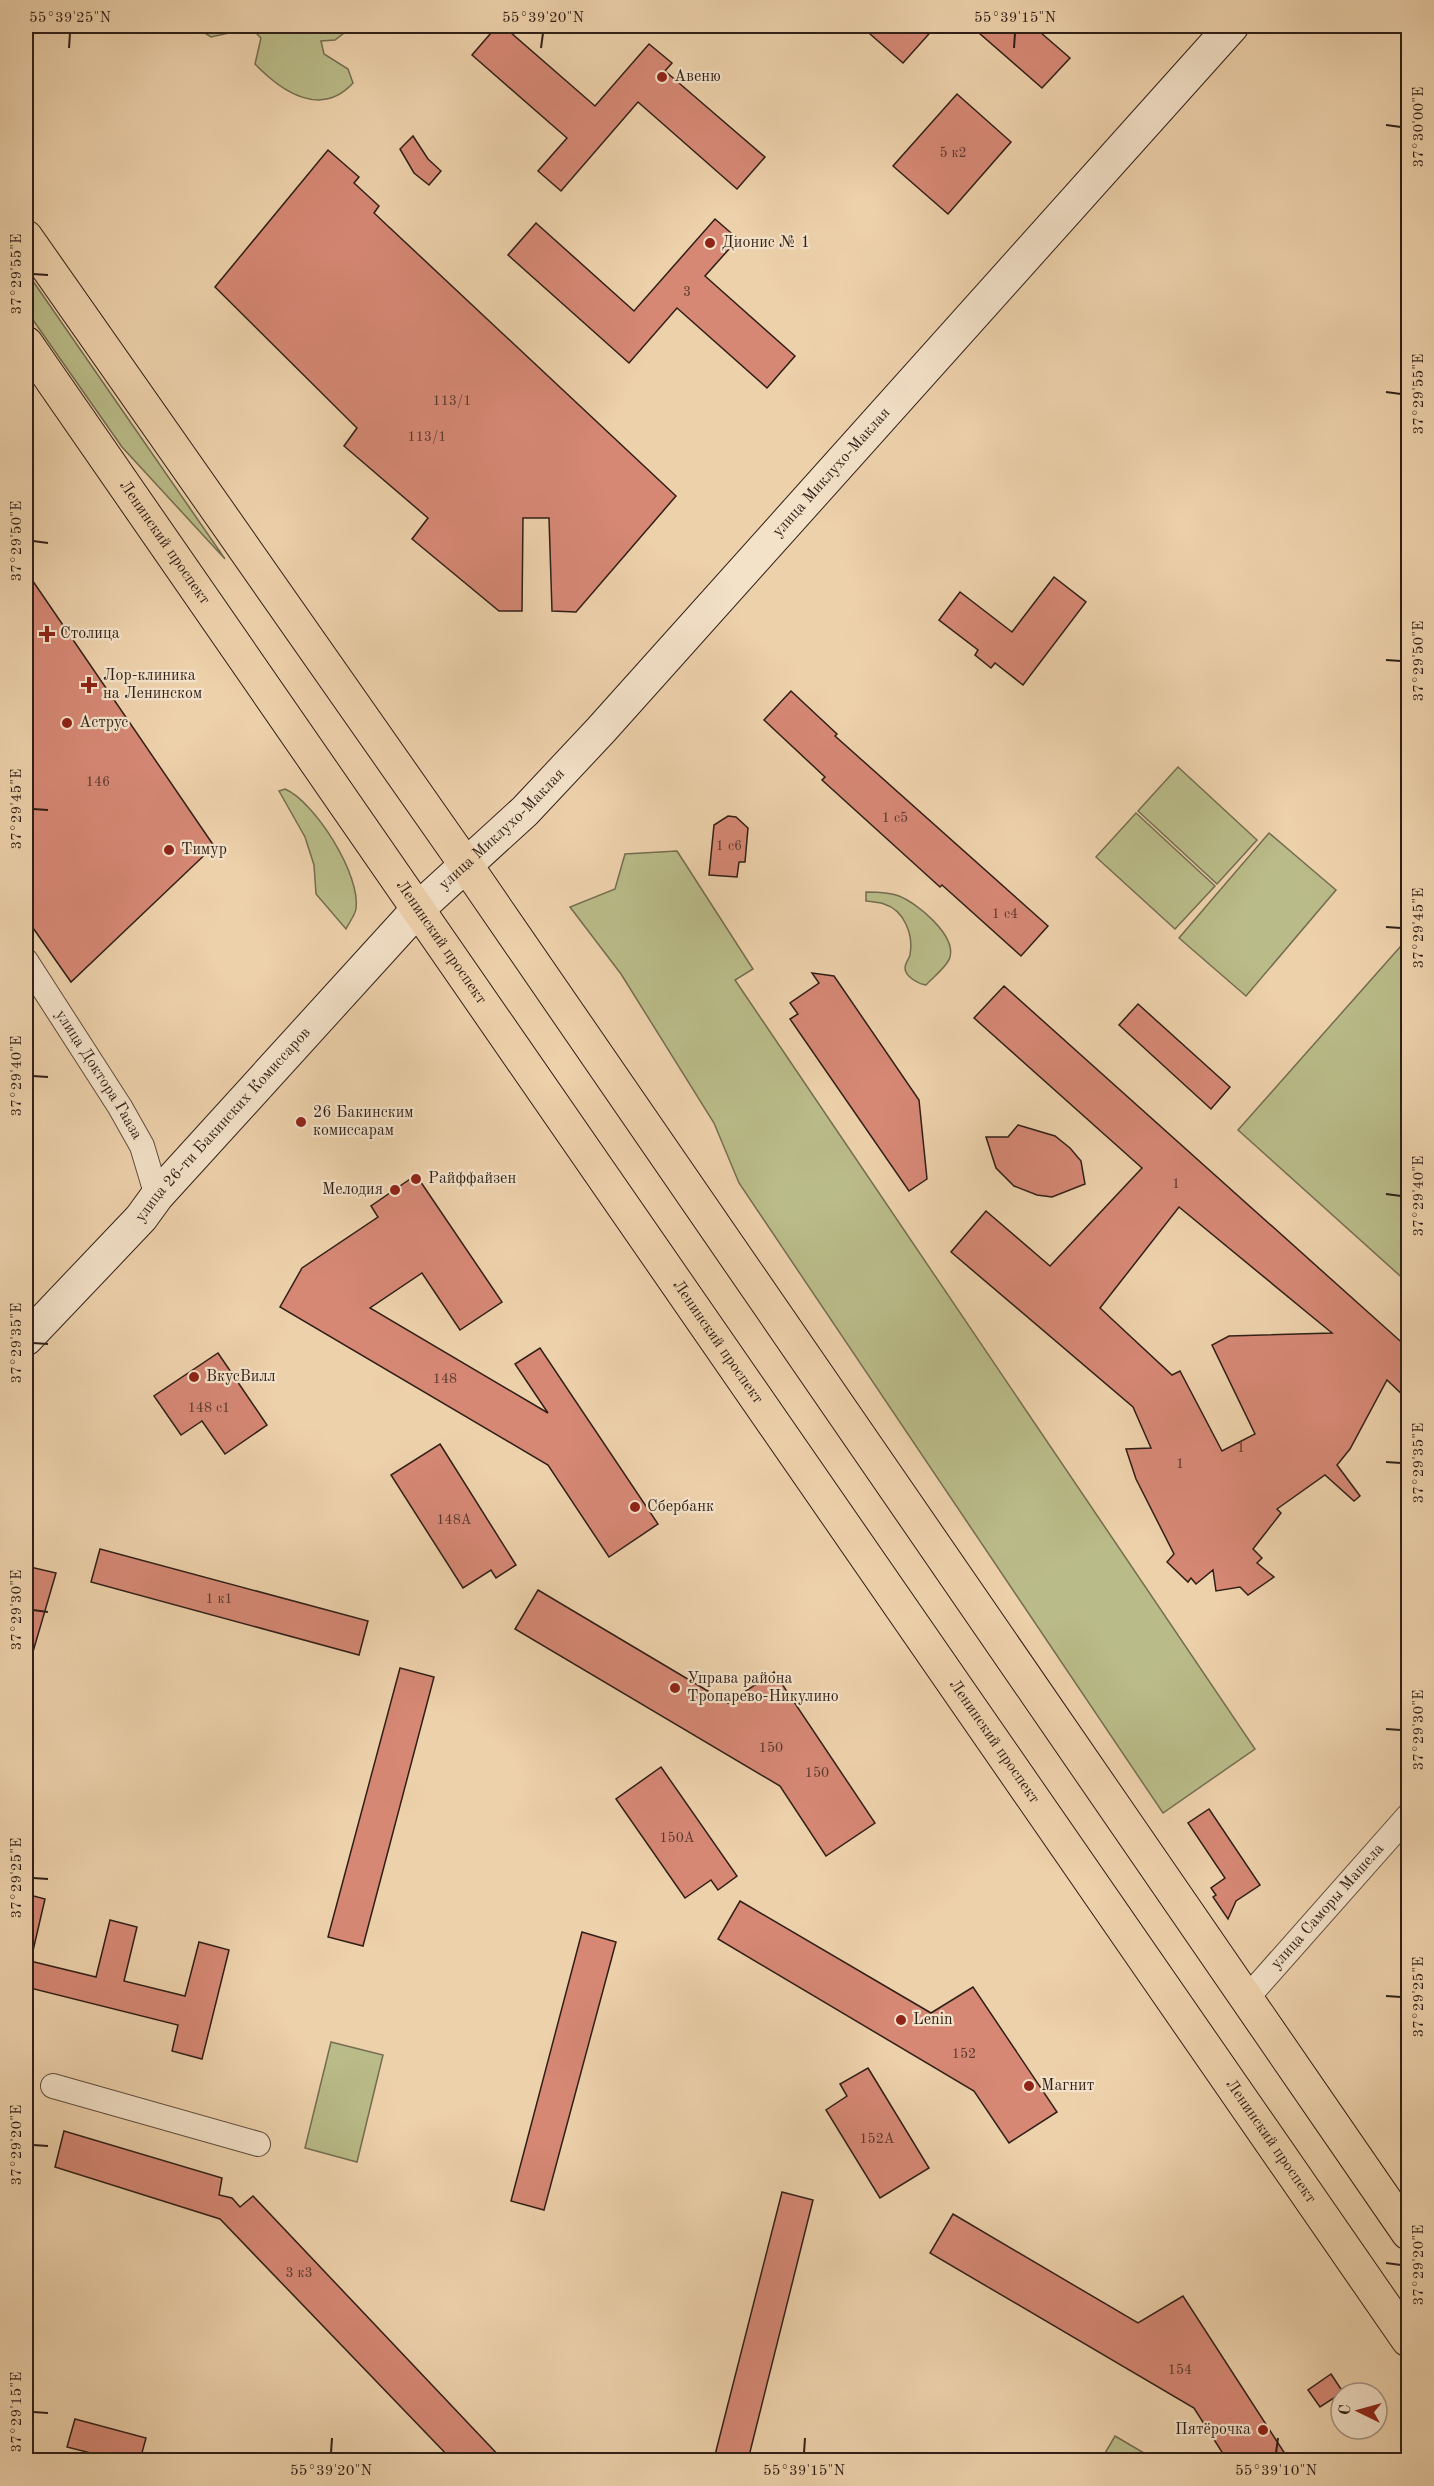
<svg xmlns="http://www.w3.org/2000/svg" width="1434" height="2486" font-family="'Old Standard TT',serif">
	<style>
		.green { fill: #b9bb88; stroke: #746d50; stroke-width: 1.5 }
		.building { fill: #d68875; stroke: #301f17; stroke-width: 1.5; fill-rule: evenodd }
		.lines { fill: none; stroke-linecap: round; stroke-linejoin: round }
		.minor-casing { stroke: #5f4c3c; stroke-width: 26 }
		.secondary-casing { stroke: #301f17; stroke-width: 35 }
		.primary-casing { stroke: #301f17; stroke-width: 35 }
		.minor { stroke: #f3e1c8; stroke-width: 24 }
		.secondary { stroke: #f3e1c8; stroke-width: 33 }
		.primary { stroke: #edd1ab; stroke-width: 33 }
		.ticks { fill: none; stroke: #301f17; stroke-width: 2 }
		.poi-dot { fill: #8f2418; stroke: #f3e1c8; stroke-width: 2 }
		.labels { text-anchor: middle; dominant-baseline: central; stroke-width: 4.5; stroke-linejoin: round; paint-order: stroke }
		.number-label { font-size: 14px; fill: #5a392e }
		.poi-label { font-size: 16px; fill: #301f17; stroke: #f3e1c8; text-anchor: start }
		.street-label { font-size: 16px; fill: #301f17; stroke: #f3e1c8 }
		.neatline { fill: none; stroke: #301f17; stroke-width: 2 }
		.ticks-label { font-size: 15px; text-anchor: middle; fill: #301f17 }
	</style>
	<rect width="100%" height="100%" fill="#edd1ab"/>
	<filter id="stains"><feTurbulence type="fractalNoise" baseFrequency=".00333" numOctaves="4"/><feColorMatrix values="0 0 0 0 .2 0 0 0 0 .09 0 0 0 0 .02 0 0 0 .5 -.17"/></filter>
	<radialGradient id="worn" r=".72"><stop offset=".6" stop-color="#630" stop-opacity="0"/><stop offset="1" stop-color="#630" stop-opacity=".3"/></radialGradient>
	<g class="green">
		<path d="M200 26H353L335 40 321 41 324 54 348 69 353 83C321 118 282 92 255 64L261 38 251 28 211 37 200 30Z"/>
		<path d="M26 271 225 559 122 447 26 310Z"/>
		<path d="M1178 767 1257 840 1217 884 1138 811Z"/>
		<path d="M285 789C315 802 361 875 356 909 355 915 349 923 346 929L316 894 314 865 305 837 279 791Z"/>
		<path d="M1136 813 1215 886 1175 929 1096 857Z"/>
		<path d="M1269 833 1336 890 1246 996 1179 938Z"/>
		<path d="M677 851 753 969 735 980 1255 1749 1163 1813 739 1183 714 1123 621 974 570 907 615 889 625 854Z"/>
		<path d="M866 892C877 892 889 892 899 896 917 903 956 935 950 957 948 966 933 977 926 985 919 984 905 977 905 968 905 963 909 959 910 955 914 935 904 910 884 904 879 902 872 902 866 901Z"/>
		<path d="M1408 938V1283L1238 1130Z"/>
		<path d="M331 2042 383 2055 357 2162 305 2148Z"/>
		<path d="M1115 2436 1156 2460H1101Z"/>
	</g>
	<g class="building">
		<path d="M497 26H503L595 106 649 44 672 63 665 71 765 157 737 189 638 102 561 191 538 171 567 138 472 55Z"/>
		<path d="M861 26H936L903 63Z"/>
		<path d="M971 26H1033L1070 58 1042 88Z"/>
		<path d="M957 94 1011 142 948 214 893 166Z"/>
		<path d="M413 136 428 159 441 171 429 185 414 173 400 149Z"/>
		<path d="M328 150 359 177 354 183 379 206 374 213 676 496 576 612 552 611 549 518H523L522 611H499L412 539 428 518 344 446 357 428 215 287Z"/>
		<path d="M715 219 738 239 705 276 795 356 767 388 677 308 629 363 508 255 536 223 634 311Z"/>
		<path d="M26 571 214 846 71 982 26 918Z"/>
		<path d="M1054 577 1086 602 1023 685 995 663 991 668 975 655 978 650 939 620 960 592 1012 632Z"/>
		<path d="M791 691 837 734 835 736 1048 926 1021 956 942 885 940 887 822 780 825 777 764 720Z"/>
		<path d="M728 816 736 817 748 828 745 862H739L737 877 709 875 714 825Z"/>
		<path d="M812 973 834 976 919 1100 927 1179 909 1191 790 1019 798 1014 790 1003 819 983Z"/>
		<path d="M1004 986 1408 1348V1400L1387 1380 1350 1449 1337 1465 1360 1496 1354 1501 1325 1475 1277 1509 1281 1513 1253 1549 1262 1558 1257 1563 1274 1577 1248 1595 1240 1587 1216 1591 1213 1570 1196 1584 1191 1578 1188 1582 1167 1562 1174 1554 1136 1479 1126 1449 1151 1448 1133 1407 951 1252 986 1211 1050 1266 1142 1168 974 1018ZM1179 1207 1332 1333 1229 1336 1212 1345 1255 1434 1222 1451 1180 1371 1172 1375 1100 1308Z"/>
		<path d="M1138 1004 1230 1087 1211 1109 1119 1025Z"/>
		<path d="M1018 1125 1055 1136 1070 1148 1081 1161 1085 1184 1052 1197 1037 1195 1014 1186 996 1168 986 1137H1008Z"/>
		<path d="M416 1175 502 1302 460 1330 422 1273 370 1308 548 1413 515 1364 540 1348 658 1524 609 1557 548 1465 280 1307 302 1268 378 1217 371 1206Z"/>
		<path d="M218 1353 267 1425 225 1454 202 1421 181 1435 154 1396Z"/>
		<path d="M440 1444 516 1565 496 1578 491 1570 463 1588 391 1475Z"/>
		<path d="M100 1549 368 1621 359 1655 91 1582Z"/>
		<path d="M26 1566 56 1573 30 1662H26Z"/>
		<path d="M538 1590 728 1703 774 1672 875 1823 826 1856 780 1786 515 1629Z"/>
		<path d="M400 1668 434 1677 363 1946 328 1937Z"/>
		<path d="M661 1767 737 1876 718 1890 711 1880 685 1898 616 1799Z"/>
		<path d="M1209 1809 1260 1885 1236 1901 1228 1919 1213 1897 1216 1895 1211 1888 1225 1878 1188 1823Z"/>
		<path d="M26 1894 45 1899 32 1955H26Z"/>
		<path d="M740 1901 931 2013 973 1987 1057 2112 1009 2143 974 2091 718 1939Z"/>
		<path d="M110 1920 137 1927 124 1981 185 1996 199 1942 229 1950 202 2059 172 2051 178 2025 26 1987V1960L96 1977Z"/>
		<path d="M582 1932 616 1942 544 2210 511 2201Z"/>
		<path d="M868 2068 929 2168 880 2198 826 2110 847 2096 840 2084Z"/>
		<path d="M64 2131 222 2178 219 2195 232 2198 240 2207 253 2196 503 2460H452L220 2219 55 2167Z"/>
		<path d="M782 2192 813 2200 748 2460H737L715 2455Z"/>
		<path d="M953 2214 1138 2323 1183 2296 1289 2460H1227L1194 2408 930 2253Z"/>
		<path d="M1331 2374 1343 2392 1320 2407 1308 2390Z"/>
		<path d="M75 2419 146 2438 140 2460H118L67 2447Z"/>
	</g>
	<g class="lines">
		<g class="minor-casing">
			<g id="minor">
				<path id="s1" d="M26 961 120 1107 142 1146 157 1196"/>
				<path id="s2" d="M1247 1998 1408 1816"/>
				<path d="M53 2086 258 2144"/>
			</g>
		</g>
		<g class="secondary-casing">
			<g id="secondary">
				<path id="s3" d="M26 1339 141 1218 157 1196 419 908 525 811 601 730 1232 26"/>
			</g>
		</g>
		<g class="primary-casing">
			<g id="primary">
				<path d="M26 237 466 865 1408 2233"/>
				<path id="s4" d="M26 343 1408 2340"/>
			</g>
		</g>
		<use href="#minor" class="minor"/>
		<use href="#secondary" class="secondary"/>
		<use href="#primary" class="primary"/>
	</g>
	<path class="ticks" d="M69 48 70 33M541 48 543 33M1014 48 1015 33M1386 125 1401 127M33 274 48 275M1386 392 1401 394M33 541 48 543M1386 660 1401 661M33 809 48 810M1386 927 1401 928M33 1076 48 1077M1386 1194 1401 1196M33 1343 48 1344M1386 1462 1401 1463M33 1610 48 1612M1386 1729 1401 1730M33 1878 48 1879M1386 1996 1401 1997M33 2145 48 2146M1386 2263 1401 2265M33 2412 48 2413M331 2453 332 2438M804 2453 805 2438M1276 2453 1278 2438"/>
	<g class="poi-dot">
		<circle cx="662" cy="77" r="6"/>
		<circle cx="710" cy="243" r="6"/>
		<path d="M44 625h6v6h6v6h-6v6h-6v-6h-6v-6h6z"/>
		<path d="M86 676h6v6h6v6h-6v6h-6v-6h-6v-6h6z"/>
		<circle cx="67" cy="723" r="6"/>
		<circle cx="169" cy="850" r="6"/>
		<circle cx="301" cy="1122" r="6"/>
		<circle cx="416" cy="1179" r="6"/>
		<circle cx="395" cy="1190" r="6"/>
		<circle cx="194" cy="1377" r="6"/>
		<circle cx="635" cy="1507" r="6"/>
		<circle cx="675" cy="1688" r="6"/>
		<circle cx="901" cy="2020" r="6"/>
		<circle cx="1029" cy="2086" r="6"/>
		<circle cx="1263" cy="2430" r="6"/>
	</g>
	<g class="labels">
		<g class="number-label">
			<text x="953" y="153">5 к2</text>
			<text x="687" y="292">3</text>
			<text x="452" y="401">113/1</text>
			<text x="427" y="437">113/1</text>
			<text x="98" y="782">146</text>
			<text x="895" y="818">1 с5</text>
			<text x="729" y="846">1 с6</text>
			<text x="1005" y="914">1 с4</text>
			<text x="1176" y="1184">1</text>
			<text x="445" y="1379">148</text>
			<text x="209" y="1408">148 с1</text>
			<text x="1241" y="1448">1</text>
			<text x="1180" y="1464">1</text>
			<text x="454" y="1520">148А</text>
			<text x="219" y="1599">1 к1</text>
			<text x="771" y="1748">150</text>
			<text x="817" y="1773">150</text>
			<text x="677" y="1838">150А</text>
			<text x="964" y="2054">152</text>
			<text x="877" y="2139">152А</text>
			<text x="299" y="2273">3 к3</text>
			<text x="1180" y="2370">154</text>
		</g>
		<g class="poi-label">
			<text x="674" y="77">Авеню</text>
			<text x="722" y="243">Дионис № 1</text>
			<text x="60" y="634">Столица</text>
			<text x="103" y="676">Лор-клиника<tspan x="103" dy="18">на Ленинском</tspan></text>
			<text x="79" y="723">Аструс</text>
			<text x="181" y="850">Тимур</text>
			<text x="313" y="1113">26 Бакинским<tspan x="313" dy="18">комиссарам</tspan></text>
			<text x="428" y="1179">Райффайзен</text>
			<text x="383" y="1190" text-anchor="end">Мелодия</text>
			<text x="206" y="1377">ВкусВилл</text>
			<text x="647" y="1507">Сбербанк</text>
			<text x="687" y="1679">Управа района<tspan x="687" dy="18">Тропарево-Никулино</tspan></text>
			<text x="913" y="2020">Lenin</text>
			<text x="1041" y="2086">Магнит</text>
			<text x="1251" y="2430" text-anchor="end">Пятёрочка</text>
		</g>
		<g class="street-label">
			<text stroke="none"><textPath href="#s3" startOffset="1184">улица Миклухо-Маклая</textPath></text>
			<text stroke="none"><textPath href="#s4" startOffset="243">Ленинский проспект</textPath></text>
			<text stroke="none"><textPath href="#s3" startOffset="698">улица Миклухо-Маклая</textPath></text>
			<text stroke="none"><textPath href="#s4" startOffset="729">Ленинский проспект</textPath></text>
			<text stroke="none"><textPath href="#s1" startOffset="135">улица Доктора Гааза</textPath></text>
			<text stroke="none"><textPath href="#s3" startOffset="291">улица 26-ти Бакинских Комиссаров</textPath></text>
			<text stroke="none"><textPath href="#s4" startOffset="1215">Ленинский проспект</textPath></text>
			<text stroke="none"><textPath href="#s4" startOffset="1701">Ленинский проспект</textPath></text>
			<text stroke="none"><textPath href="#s2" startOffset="122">улица Саморы Машела</textPath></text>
			<text stroke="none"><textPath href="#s4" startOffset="2187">Ленинский проспект</textPath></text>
		</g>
	</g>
	<rect width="1434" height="2486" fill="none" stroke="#edd1ab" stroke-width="66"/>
	<g transform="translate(1359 2411) rotate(275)"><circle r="28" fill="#f3e1c8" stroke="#a59381" stroke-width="1.5"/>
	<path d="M0-4.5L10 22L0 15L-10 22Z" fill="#8f2418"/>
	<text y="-9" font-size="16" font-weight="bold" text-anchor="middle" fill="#301f17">С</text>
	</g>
	<rect x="33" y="33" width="1368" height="2420" class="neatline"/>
	<g class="ticks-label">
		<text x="70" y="22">55°39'25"N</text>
		<text x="543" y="22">55°39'20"N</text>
		<text x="1015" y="22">55°39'15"N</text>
		<text transform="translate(1418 127) rotate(-90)" y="5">37°30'00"E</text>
		<text transform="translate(16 274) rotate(-90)" y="5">37°29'55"E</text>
		<text transform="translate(1418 394) rotate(-90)" y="5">37°29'55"E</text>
		<text transform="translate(16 541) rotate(-90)" y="5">37°29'50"E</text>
		<text transform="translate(1418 661) rotate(-90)" y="5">37°29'50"E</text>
		<text transform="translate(16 809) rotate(-90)" y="5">37°29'45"E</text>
		<text transform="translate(1418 928) rotate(-90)" y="5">37°29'45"E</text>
		<text transform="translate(16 1076) rotate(-90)" y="5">37°29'40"E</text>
		<text transform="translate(1418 1196) rotate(-90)" y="5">37°29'40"E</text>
		<text transform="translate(16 1343) rotate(-90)" y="5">37°29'35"E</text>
		<text transform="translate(1418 1463) rotate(-90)" y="5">37°29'35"E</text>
		<text transform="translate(16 1610) rotate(-90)" y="5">37°29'30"E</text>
		<text transform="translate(1418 1730) rotate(-90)" y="5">37°29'30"E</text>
		<text transform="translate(16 1878) rotate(-90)" y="5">37°29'25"E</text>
		<text transform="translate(1418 1997) rotate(-90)" y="5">37°29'25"E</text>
		<text transform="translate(16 2145) rotate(-90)" y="5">37°29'20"E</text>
		<text transform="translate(1418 2265) rotate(-90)" y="5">37°29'20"E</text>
		<text transform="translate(16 2412) rotate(-90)" y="5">37°29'15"E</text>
		<text x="331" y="2475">55°39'20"N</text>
		<text x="804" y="2475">55°39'15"N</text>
		<text x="1276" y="2475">55°39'10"N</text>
	</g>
	<rect width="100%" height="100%" filter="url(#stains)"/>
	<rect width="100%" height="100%" fill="url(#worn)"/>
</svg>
